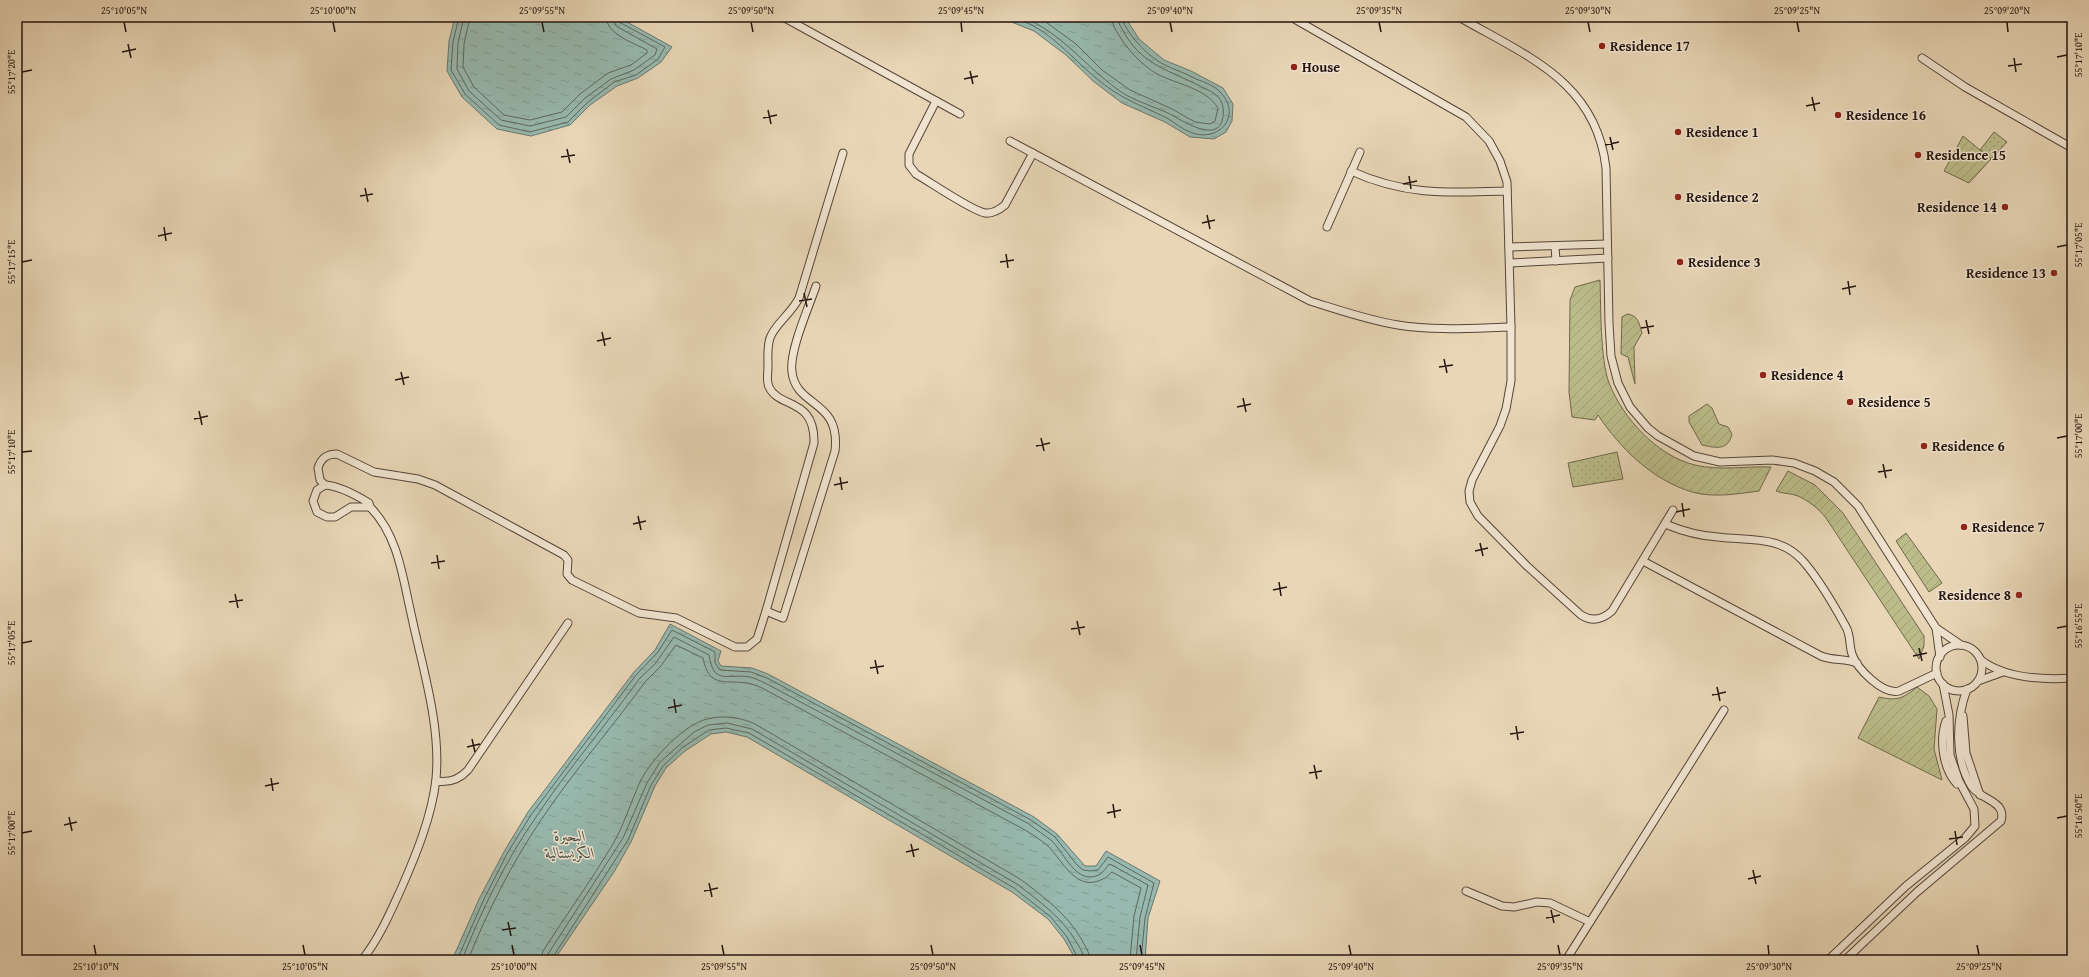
<svg xmlns="http://www.w3.org/2000/svg" width="2089" height="977" font-family="'Gentium Book Plus',Amiri,serif">
	<style>
		.grass { fill: url(#grass-dots); stroke: #70684c }
		.garden { fill: url(#garden-furrows); stroke: #70684c }
		.water { fill: url(#water-ripples); stroke: #69776f }
		.lines { fill: none; stroke-linecap: round; stroke-linejoin: round }
		.shore { stroke: #5e675f; stroke-width: 1 }
		.minor-casing { stroke: #554539; stroke-width: 9 }
		.minor { stroke: #f0e4d0; stroke-width: 7 }
		.ticks { fill: none; stroke: #24150f; stroke-width: 1.5 }
		.poi-dot { fill: #8f2418; stroke: #f0e4d0; stroke-width: 1.5 }
		.labels { text-anchor: middle; dominant-baseline: central; stroke-width: 3; stroke-linejoin: round; paint-order: stroke }
		.poi-label { font-size: 14px; font-weight: bold; fill: #24150f; stroke: #f0e4d0; text-anchor: start }
		.water-label { font-size: 15px; font-style: italic; fill: #4c4e47; stroke: #f0e4d0 }
		.neatline { fill: none; stroke: #24150f; stroke-width: 1.5 }
		.ticks-label { font-size: 10px; text-anchor: middle; fill: #24150f }
	</style>
	<defs>
		<pattern id="grass-dots" width="8" height="8" patternUnits="userSpaceOnUse"><rect width="8" height="8" fill="#bbbc8a"/><path d="M2 2h.1M6 6h.1" fill="none" stroke="#a1a176" stroke-width="1.8" stroke-linecap="round"/></pattern>
		<pattern id="garden-furrows" width="10" height="10" patternUnits="userSpaceOnUse"><rect width="10" height="10" fill="#bbbc8a"/><path d="M-1 1l2-2M0 10L10 0M9 11l2-2" fill="none" stroke="#a1a176"/></pattern>
		<pattern id="water-ripples" width="26" height="14" patternUnits="userSpaceOnUse"><rect width="26" height="14" fill="#97b9af"/><path d="M2 4q2-2 4 0t4 0M15 11q2-2 4 0t4 0" fill="none" stroke="#829e95"/></pattern>
	</defs>
	<rect width="100%" height="100%" fill="#e8d6b6"/>
	<filter id="stains"><feTurbulence type="fractalNoise" baseFrequency=".005" numOctaves="4"/><feColorMatrix values="0 0 0 0 .2 0 0 0 0 .09 0 0 0 0 .02 0 0 0 .5 -.17"/></filter>
	<radialGradient id="worn" r=".72"><stop offset=".6" stop-color="#630" stop-opacity="0"/><stop offset="1" stop-color="#630" stop-opacity=".3"/></radialGradient>
	<g class="grass">
		<path d="M1994 132 2007 142 1991 159 1980 150Z"/>
		<path d="M1617 452 1623 479 1573 487 1568 463Z"/>
	</g>
	<g class="garden">
		<path d="M1963 136 1991 159 1969 183 1944 171Z"/>
		<path d="M1600 280C1601 307 1600 359 1609 383 1623 418 1657 456 1695 465 1720 471 1745 466 1771 467L1759 491C1737 494 1713 498 1692 492 1652 480 1620 448 1598 415L1595 420 1572 417 1569 392 1570 300 1575 287Z"/>
		<path d="M1627 314C1638 315 1639 323 1642 333L1634 347 1635 384 1628 357 1621 354 1622 317Z"/>
		<path d="M1707 404 1712 408 1719 424 1728 427 1732 434C1728 451 1716 448 1702 445L1689 422V416Z"/>
		<path d="M1788 471 1815 485 1843 513 1924 636V646L1919 659 1826 518C1819 509 1809 501 1798 496 1791 493 1783 494 1776 491Z"/>
		<path d="M1906 533 1942 583 1929 592 1896 541Z"/>
		<path d="M1917 687 1929 696 1937 709 1934 749 1942 780 1858 738 1879 697C1897 701 1902 699 1917 687Z"/>
	</g>
	<g class="water">
		<path d="M455 17H618L672 47 661 62 638 78 617 86 590 105 570 125 531 136 497 129 462 97 447 71 449 41Z"/>
		<path d="M979 17H1125L1139 39 1164 60 1191 71 1223 88 1233 104 1232 121 1226 132 1214 139 1190 137 1165 122 1122 103 1093 81 1066 55 1034 31 1009 21Z"/>
		<path d="M670 624 721 651 718 661 721 666 752 668 768 674 1034 817 1057 834 1085 866H1096L1106 851 1160 881 1148 918 1145 960H1076L1064 939 1048 919 1012 892 747 737 726 732 711 734 685 751 666 768 655 786 631 842 614 872 554 960H452L480 897 505 850 528 812 634 672 655 650Z"/>
	</g>
	<g class="lines">
		<g class="shore">
			<path d="M459 17 453 42 451 70 465 94 499 125 530 132 568 122 588 102 614 82 636 75 658 59 665 47 619 22 617 17"/>
			<path d="M464 17 458 43 457 69 469 91 501 120 530 126 566 117 584 99 611 79 634 70 655 55 657 49 616 26 612 17"/>
			<path d="M470 17 464 44 463 67 474 87 504 115 530 120 562 112 580 94 608 73 631 65 647 53V50C634 43 607 35 606 17"/>
			<path d="M1007 17C1044 22 1069 56 1096 78 1119 98 1140 105 1167 118 1175 123 1182 129 1190 132 1219 144 1243 115 1220 92 1215 86 1204 82 1196 79 1186 73 1174 70 1163 64 1150 58 1124 32 1122 17"/>
			<path d="M1022 17C1064 33 1089 72 1126 95 1139 102 1154 107 1168 113 1180 119 1219 146 1223 117 1224 109 1223 100 1216 95 1212 91 1205 89 1200 86 1171 71 1145 66 1126 36 1123 30 1118 24 1117 17"/>
			<path d="M1039 17 1076 44 1102 70 1130 90 1172 109 1195 122 1210 124 1215 121 1218 108C1206 88 1176 84 1157 74 1142 65 1128 50 1120 37 1116 30 1112 25 1111 17"/>
			<path d="M457 960 484 899 508 852 531 815 636 675 658 652 672 630 715 652V663L720 670 751 672 767 678 1031 820 1055 837 1077 865 1083 870 1090 871 1098 870 1108 857 1154 883 1145 918 1141 960"/>
			<path d="M462 960C481 911 506 860 536 817 568 769 606 725 640 678L655 664 674 637 709 655C714 686 726 673 750 677 755 678 760 681 765 683L1029 824C1036 830 1045 835 1052 841 1065 854 1076 885 1099 875 1104 872 1106 867 1110 864L1148 885 1140 917 1136 960"/>
			<path d="M468 960C487 912 512 863 541 820 573 772 611 729 645 682L660 667 676 645 703 658C709 688 724 680 747 683 752 684 758 686 762 688L1025 830C1033 835 1041 840 1048 846 1063 861 1076 893 1103 879 1107 878 1109 874 1112 872L1141 888 1134 916 1130 960"/>
			<path d="M540 960 543 951C566 915 591 881 613 844 625 823 631 801 641 780 652 759 683 725 707 719 723 715 740 717 755 724L1020 879C1044 897 1067 914 1082 940 1085 947 1090 952 1090 960"/>
			<path d="M546 960 548 954 623 838 647 783 660 762 694 732 708 725 727 723 752 729 1017 884C1040 902 1062 917 1077 943 1080 948 1084 954 1084 960"/>
			<path d="M551 960 628 840 651 785 663 766 683 747 709 730 726 728 749 733 1014 888 1051 917 1067 937 1079 960"/>
		</g>
		<g class="minor-casing">
			<g id="minor">
				<path d="M783 17 960 114"/>
				<path d="M1291 17 1466 117 1489 141 1500 161 1507 182 1511 327V381L1506 409 1500 426 1472 480 1469 491 1470 502 1478 516 1527 566 1581 615C1592 622 1602 620 1612 611L1673 510"/>
				<path d="M1459 17C1526 56 1596 81 1606 168L1609 323 1611 356 1618 383 1630 407 1648 428 1658 436 1694 456 1720 462 1772 460 1794 463 1815 471 1834 482 1858 506 1936 628 1961 645"/>
				<path d="M1922 58 1965 87 2072 148"/>
				<path d="M936 101 909 154V165L916 174C930 182 972 211 985 213 993 214 999 210 1005 205L1033 153"/>
				<path d="M1010 141 1310 301C1339 310 1367 320 1398 325 1435 331 1473 328 1511 327"/>
				<path d="M1351 171C1406 196 1449 193 1507 191"/>
				<path d="M1327 227 1360 152"/>
				<path d="M1555 246 1556 261"/>
				<path d="M1509 247 1607 244"/>
				<path d="M1510 263 1608 258"/>
				<path d="M325 485 320 480 318 468C321 458 327 454 337 454L374 472 418 479 435 485 564 555 568 560 567 574 572 580 639 613 676 618 735 647H747L757 639 766 611 814 443C815 397 779 409 769 387 766 381 768 373 768 366 768 357 767 347 770 338 775 324 791 314 799 298L843 153"/>
				<path d="M325 485C340 486 356 495 369 503L370 507H351L335 517H327L317 512 313 501 317 490Z"/>
				<path d="M1665 524C1682 531 1700 536 1718 537 1749 541 1780 535 1803 561 1818 578 1835 607 1846 627 1851 636 1849 645 1852 654 1857 669 1883 695 1899 691L1937 673"/>
				<path d="M1643 561 1821 656C1833 661 1845 658 1857 663"/>
				<path d="M766 611 783 618 835 451C841 399 796 408 792 372 789 351 809 307 816 286"/>
				<path d="M1936 628 1940 657"/>
				<circle cx="1959" cy="668" r="23"/>
				<path d="M1981 660C2005 678 2042 680 2072 678"/>
				<path d="M1978 681 2003 672"/>
				<path d="M1963 716 1966 753 1980 795"/>
				<path d="M1946 721C1939 740 1943 769 1957 784"/>
				<path d="M436 781C449 783 459 780 468 770L568 623"/>
				<path d="M1466 891 1502 906 1514 907 1537 902 1550 903 1590 922"/>
				<path d="M362 960C379 939 390 913 401 889 416 855 432 816 436 779 441 726 423 670 412 618 403 580 399 536 370 507"/>
				<path d="M1566 960 1724 710"/>
				<path d="M1828 960 1906 886 1965 838 1975 826 1974 809 1959 781 1950 755 1949 715 1943 684"/>
				<path d="M1845 960 1917 892 2001 821C2007 801 1981 800 1972 787 1954 759 1956 719 1967 689"/>
			</g>
		</g>
		<use href="#minor" class="minor"/>
	</g>
	<path class="ticks" d="M124 22 126 32M333 22 335 32M542 22 544 32M751 22 753 32M961 22 962 32M1170 22 1172 32M1379 22 1381 32M1588 22 1590 32M1797 22 1799 32M2007 22 2008 32M128 44 131 58M122 52 136 49M2057 57 2067 55M2014 58 2016 72M2008 66 2022 64M970 71 973 84M22 72 32 70M964 79 978 76M1812 97 1815 111M1806 106 1820 103M768 110 771 124M763 118 777 115M1610 137 1613 150M1605 145 1619 142M567 149 570 163M561 157 575 155M1409 176 1411 189M1403 184 1417 181M365 188 368 202M360 196 373 194M1207 215 1210 229M1202 223 1215 220M164 227 166 241M158 236 172 233M2057 247 2067 245M1006 254 1008 268M22 262 32 260M1000 262 1014 260M1848 281 1850 295M1842 289 1856 286M804 293 807 307M799 301 812 299M1646 320 1649 334M1641 328 1654 326M602 332 605 346M597 341 611 338M1444 359 1447 373M1439 367 1453 365M401 372 404 385M395 380 409 377M1243 398 1246 412M1237 407 1251 404M199 411 202 425M194 419 208 416M1041 438 1044 451M2057 438 2067 436M1036 446 1050 443M22 452 32 451M1883 464 1886 478M1878 472 1892 470M840 477 842 490M834 485 848 482M1682 503 1684 517M1676 512 1690 509M638 516 641 530M633 524 646 521M1480 543 1483 556M1475 551 1488 548M437 555 439 569M431 563 445 561M1279 582 1281 596M1273 590 1287 587M235 594 238 608M229 602 243 600M1077 621 1080 635M2057 628 2067 626M1071 629 1085 627M22 643 32 641M1919 648 1922 661M1913 656 1927 653M875 660 878 674M870 668 884 666M1717 687 1720 701M1712 695 1726 692M674 699 676 713M668 708 682 705M1516 726 1518 740M1510 734 1524 732M472 739 475 752M467 747 480 744M1314 765 1317 779M1309 773 1322 771M271 778 273 791M265 786 279 783M1113 804 1115 818M1107 813 1121 810M69 817 72 831M2057 818 2067 816M64 825 77 822M1955 831 1957 845M22 833 32 831M1949 839 1963 837M911 844 914 857M906 852 919 849M1753 870 1756 884M1748 879 1761 876M709 883 712 897M704 891 718 888M1551 910 1554 923M1546 918 1560 915M508 922 511 936M502 930 516 928M94 945 96 955M303 945 305 955M512 945 514 955M722 945 724 955M931 945 933 955M1140 945 1142 955M1349 945 1351 955M1558 945 1560 955M1768 945 1769 955M1977 945 1979 955"/>
	<g class="poi-dot">
		<circle cx="1602" cy="46" r="4"/>
		<circle cx="1294" cy="67" r="4"/>
		<circle cx="1838" cy="115" r="4"/>
		<circle cx="1678" cy="132" r="4"/>
		<circle cx="1918" cy="155" r="4"/>
		<circle cx="1678" cy="197" r="4"/>
		<circle cx="2005" cy="207" r="4"/>
		<circle cx="1680" cy="262" r="4"/>
		<circle cx="2054" cy="273" r="4"/>
		<circle cx="1763" cy="375" r="4"/>
		<circle cx="1850" cy="402" r="4"/>
		<circle cx="1924" cy="446" r="4"/>
		<circle cx="1964" cy="527" r="4"/>
		<circle cx="2019" cy="595" r="4"/>
	</g>
	<g class="labels">
		<g class="poi-label">
			<text x="1610" y="46">Residence 17</text>
			<text x="1302" y="67">House</text>
			<text x="1846" y="115">Residence 16</text>
			<text x="1686" y="132">Residence 1</text>
			<text x="1926" y="155">Residence 15</text>
			<text x="1686" y="197">Residence 2</text>
			<text x="1997" y="207" text-anchor="end">Residence 14</text>
			<text x="1688" y="262">Residence 3</text>
			<text x="2046" y="273" text-anchor="end">Residence 13</text>
			<text x="1771" y="375">Residence 4</text>
			<text x="1858" y="402">Residence 5</text>
			<text x="1932" y="446">Residence 6</text>
			<text x="1972" y="527">Residence 7</text>
			<text x="2011" y="595" text-anchor="end">Residence 8</text>
		</g>
		<g class="water-label">
			<text x="570" y="835">البحيرة<tspan x="570" dy="17">الكريستالية</tspan></text>
		</g>
	</g>
	<rect width="2089" height="977" fill="none" stroke="#e8d6b6" stroke-width="44"/>
	<rect x="22" y="22" width="2045" height="933" class="neatline"/>
	<g class="ticks-label">
		<text x="124" y="14">25°10'05"N</text>
		<text x="333" y="14">25°10'00"N</text>
		<text x="542" y="14">25°09'55"N</text>
		<text x="751" y="14">25°09'50"N</text>
		<text x="961" y="14">25°09'45"N</text>
		<text x="1170" y="14">25°09'40"N</text>
		<text x="1379" y="14">25°09'35"N</text>
		<text x="1588" y="14">25°09'30"N</text>
		<text x="1797" y="14">25°09'25"N</text>
		<text x="2007" y="14">25°09'20"N</text>
		<text transform="translate(2078 55) rotate(-90)" y="4">55°17'10"E</text>
		<text transform="translate(11 72) rotate(-90)" y="4">55°17'20"E</text>
		<text transform="translate(2078 245) rotate(-90)" y="4">55°17'05"E</text>
		<text transform="translate(11 262) rotate(-90)" y="4">55°17'15"E</text>
		<text transform="translate(2078 436) rotate(-90)" y="4">55°17'00"E</text>
		<text transform="translate(11 452) rotate(-90)" y="4">55°17'10"E</text>
		<text transform="translate(2078 626) rotate(-90)" y="4">55°16'55"E</text>
		<text transform="translate(11 643) rotate(-90)" y="4">55°17'05"E</text>
		<text transform="translate(2078 816) rotate(-90)" y="4">55°16'50"E</text>
		<text transform="translate(11 833) rotate(-90)" y="4">55°17'00"E</text>
		<text x="96" y="970">25°10'10"N</text>
		<text x="305" y="970">25°10'05"N</text>
		<text x="514" y="970">25°10'00"N</text>
		<text x="724" y="970">25°09'55"N</text>
		<text x="933" y="970">25°09'50"N</text>
		<text x="1142" y="970">25°09'45"N</text>
		<text x="1351" y="970">25°09'40"N</text>
		<text x="1560" y="970">25°09'35"N</text>
		<text x="1769" y="970">25°09'30"N</text>
		<text x="1979" y="970">25°09'25"N</text>
	</g>
	<rect width="100%" height="100%" filter="url(#stains)"/>
	<rect width="100%" height="100%" fill="url(#worn)"/>
</svg>
